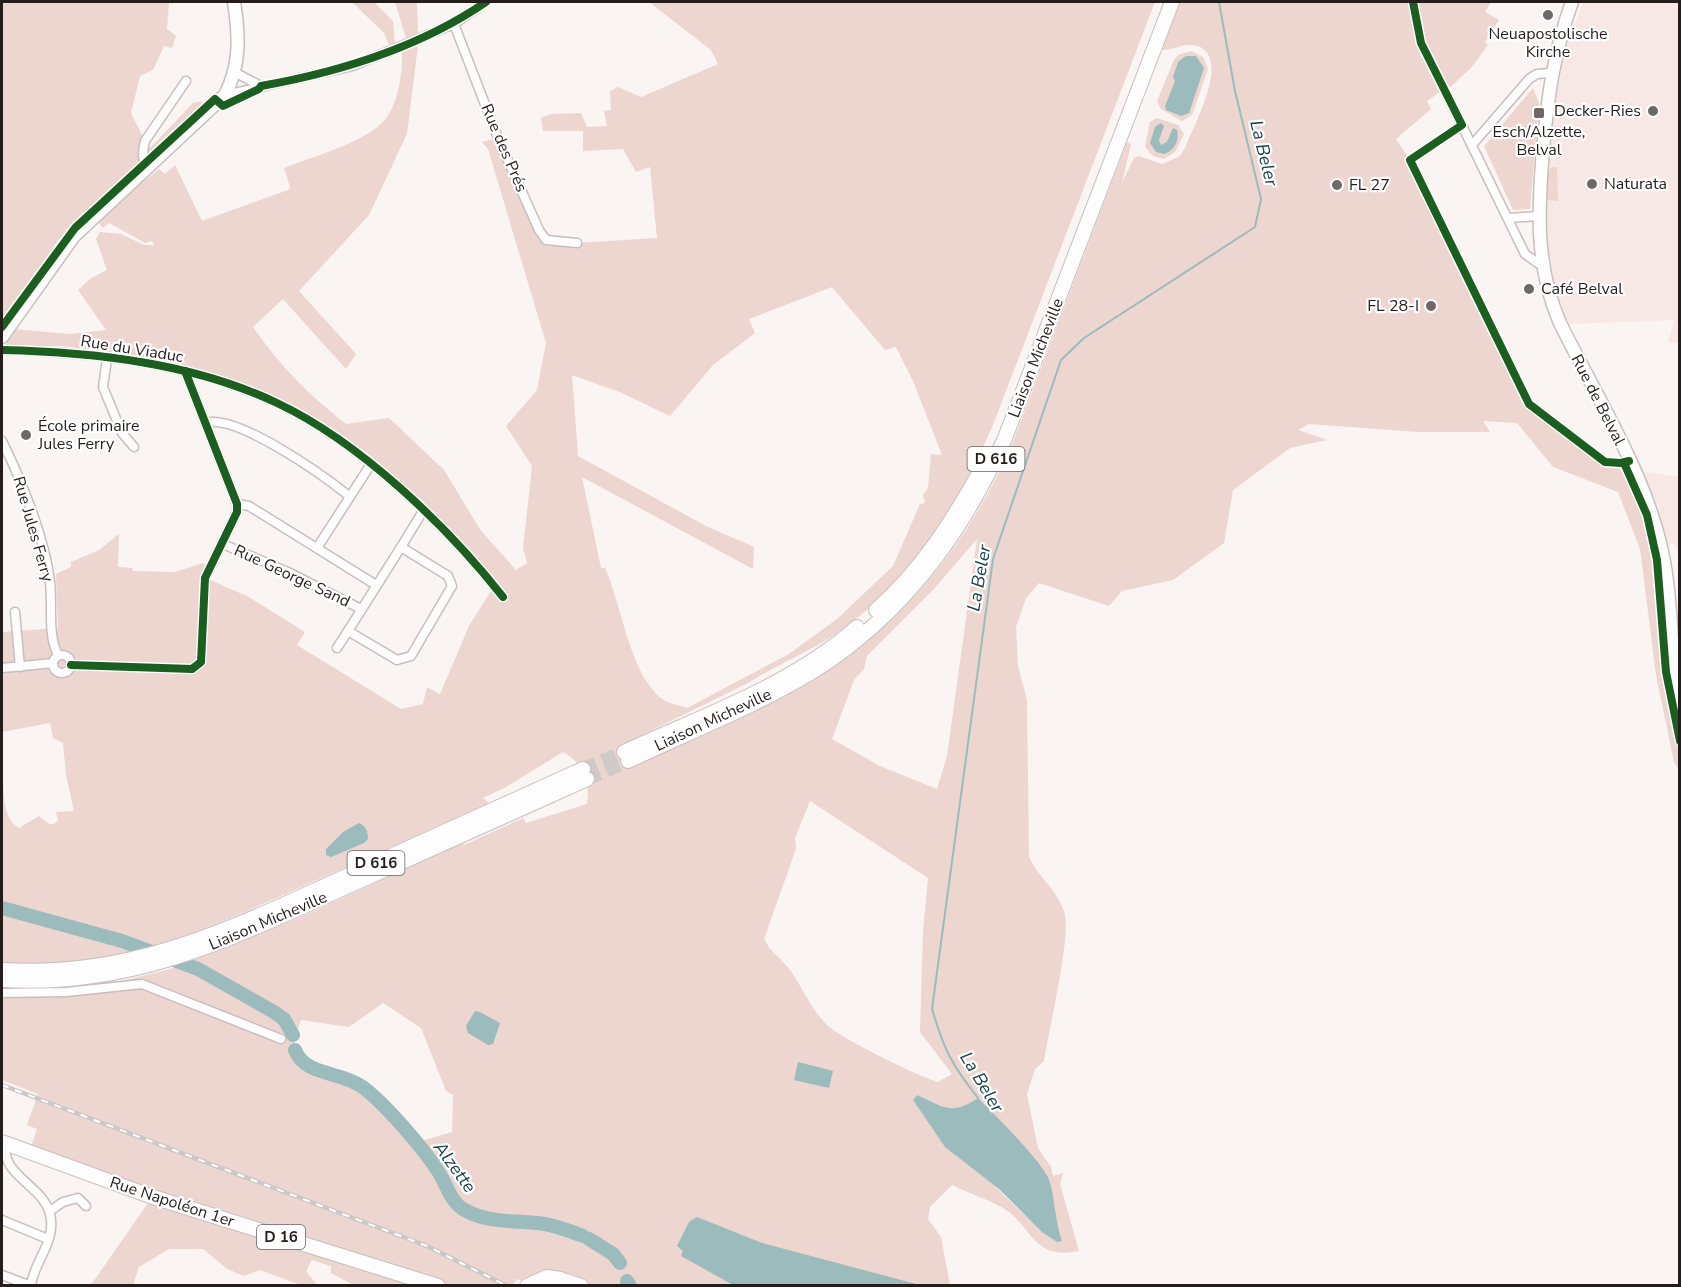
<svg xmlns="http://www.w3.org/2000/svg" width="1681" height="1287" font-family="'Nunito Sans',sans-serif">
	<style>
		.built { fill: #f8e8e5 }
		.green { fill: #edd5d0; fill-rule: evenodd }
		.water { fill: #9cbbbc }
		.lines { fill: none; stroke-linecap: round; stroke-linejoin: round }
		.stream { stroke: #9cbbbc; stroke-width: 2 }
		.river { stroke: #9cbbbc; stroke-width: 14 }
		.trunk-tunnel { stroke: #cfc9c7; stroke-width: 14; stroke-dasharray: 14 7; stroke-linecap: butt }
		.minor-casing { stroke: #c6bfbe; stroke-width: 11 }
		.secondary-casing { stroke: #c6bfbe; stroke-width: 15 }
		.primary-casing { stroke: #c6bfbe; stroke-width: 16 }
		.trunk-casing { stroke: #c6bfbe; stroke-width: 16 }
		.minor { stroke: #fefdfd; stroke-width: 8 }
		.secondary { stroke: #fefdfd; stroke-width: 12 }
		.primary { stroke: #fefdfd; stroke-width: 14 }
		.trunk { stroke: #fefdfd; stroke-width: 14 }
		.rail-casing { stroke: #cac8c8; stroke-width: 4.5 }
		.rail { stroke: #fff; stroke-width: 2; stroke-dasharray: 7; stroke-linecap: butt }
		.cycleway-casing { stroke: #fff; stroke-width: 11 }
		.cycleway { stroke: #1b5e20; stroke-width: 8 }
		.poi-dot { fill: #6f6866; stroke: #fff; stroke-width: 2 }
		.labels { text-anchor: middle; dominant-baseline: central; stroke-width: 4.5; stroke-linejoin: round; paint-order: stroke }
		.shield { fill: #fff; stroke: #66615f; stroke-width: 1.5 }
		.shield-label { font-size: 15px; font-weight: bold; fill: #241d1b }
		.poi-label { font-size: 16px; fill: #241d1b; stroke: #fff; text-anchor: start }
		.street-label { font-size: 16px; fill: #241d1b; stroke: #fff }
		.water-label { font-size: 18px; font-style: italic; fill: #164145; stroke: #fff }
	</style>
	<rect width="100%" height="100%" fill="#faf4f2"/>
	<g class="built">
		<path d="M1583 2H1679V344L1668 342 1674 320 1569 324 1555 289 1547 243 1546 200 1553 167 1549 169 1556 96 1566 48Z"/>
		<path d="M1641 471 1679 477V557L1674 543 1661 548 1652 513 1660 509Z"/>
	</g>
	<g class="green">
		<path d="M2 2H169L167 29 176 36 172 48 164 46 153 70 140 76 131 113 145 141 144 151 151 147 193 103 202 101 200 110 91 211 83 212 56 243 39 275 2 327Z"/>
		<path d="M352 2H374L393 21 395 43 389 45 384 33Z"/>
		<path d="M395 2H417L418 33 406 38Z"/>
		<path d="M649 2H1155L993 425C958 504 914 577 843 629 813 651 779 663 748 683L622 745 633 767C691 740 749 713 804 681 821 671 839 662 855 650 927 596 978 522 1013 442L1127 142 1131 144 1122 183 1134 158 1139 156 1162 164 1180 156 1185 148C1194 125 1234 53 1194 45 1183 43 1173 50 1162 50L1178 2H1491L1485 12 1499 20 1485 42 1488 45 1471 68 1447 90 1451 98 1446 101 1441 91 1427 101 1431 109 1396 139 1410 160 1529 404 1605 462 1611 463 1629 461 1652 513 1669 605 1677 606 1679 770 1674 762 1656 675 1640 549 1618 492 1553 467 1517 423 1483 421 1490 432H1418L1309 424 1298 430 1327 440 1290 448 1233 490 1224 543 1173 580 1122 591 1109 606 1039 583 1026 598 1016 627 1018 666 1027 700 1029 857C1038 877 1059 891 1065 915 1070 942 1049 1029 1044 1061L1035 1069 1027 1094 1038 1148 1051 1167 1053 1176 1063 1173 1060 1184 1079 1251C1032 1261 1032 1225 1003 1208 987 1199 969 1193 952 1185L930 1207 928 1219 941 1237 950 1285 535 1286 517 1279 512 1286H355L331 1273V1266L312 1260 306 1271 317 1285H301L260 1270 243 1276 226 1268 203 1249H169L139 1267 133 1285H91L155 1193 31 1147 37 1129 27 1125 38 1094 2 1080V986L67 987 121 981 170 969 305 915 462 843 464 845 523 818 526 823 587 804C591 781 583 763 563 752L506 787 483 798 489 803C430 830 370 856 310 883 204 930 122 970 2 963V768C5 788 0 817 19 828L39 816 49 824H54L58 821 56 812 74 811 66 775 63 743 53 738 50 723 2 732V632L58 628 56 574 71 567V562L99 550 119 534 118 567 132 568 133 571 175 572 203 563 213 571 210 580 249 597 305 632 297 645 401 709 423 704 427 687 440 694 469 626 494 586 471 558 371 464 315 424 213 379 108 360 104 352 63 346H10L5 342 15 329 69 334 106 330 78 290 91 278 107 270 96 239 100 232 121 234 144 245H154L152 241 145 243 109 223 103 228 96 220 159 169 165 174 175 165 202 221 288 190 290 187 284 168C312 157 359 144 381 124 398 109 403 72 402 51L418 45 407 134 369 215 299 291 356 354 346 369 283 299 253 327C281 367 308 394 346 424L389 418 444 470 481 531 516 570 527 563 523 548 532 466 506 426 537 390 546 343 488 149 482 142 498 138 546 240 577 243 657 238 650 167 636 172 623 149 583 151V131H543L541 118 551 114 581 113 587 127 607 126 604 111 611 110 610 91 618 87 641 97 718 64 711 50ZM832 287 885 350 896 347 913 381 942 455 931 454 928 488 923 495 925 503 920 504 893 566 837 619 789 654 687 708C680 705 670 704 664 700 630 677 622 605 605 568H601L582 477 753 569 754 547 706 526 578 456 572 375 622 393 670 416 713 365 755 333 749 319ZM977 539 947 756 937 789 880 766 832 739 854 680 864 669 867 656 934 589ZM810 801 928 878 923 931 920 1032 952 1074 938 1082C918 1076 837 1037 825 1023 810 1007 802 987 790 970 781 958 770 952 764 939L796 849 795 838ZM383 1003 421 1028 446 1091 453 1095 452 1132 415 1143 361 1085 341 1076 307 1066 299 1060 293 1036 296 1035 301 1020 349 1027ZM917 1095 947 1108 961 1109 1050 1180 1055 1219 1061 1241C1014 1218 954 1137 917 1095Z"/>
		<path d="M1191 51 1203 57 1208 69 1192 115 1182 121 1161 109 1157 101 1174 60 1178 55Z"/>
		<path d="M1533 88 1539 103 1530 209 1513 210 1484 146Z"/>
		<path d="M1157 118 1178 125 1184 134 1175 152 1164 159 1153 156 1145 147 1150 122Z"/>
		<path d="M1553 167H1557L1558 201 1546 200V171Z"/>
	</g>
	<g class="water">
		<path d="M1186 56H1196L1204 68 1189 113 1181 116 1166 110 1165 106 1175 81 1173 77 1178 62Z"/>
		<path d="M1161 123 1164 126 1159 140 1161 145 1167 142 1173 128 1177 130C1180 140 1174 151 1164 154L1156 152 1150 143 1155 127Z"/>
		<path d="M359 823C366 826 368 832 368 839L364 843 331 857 326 855V849L343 832Z"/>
		<path d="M475 1011 480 1012 500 1023 493 1044 488 1045 468 1033 466 1026Z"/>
		<path d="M798 1062 833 1071 829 1088 794 1080Z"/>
		<path d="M917 1095C945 1107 951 1116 978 1098 993 1113 1045 1164 1050 1182 1055 1201 1055 1221 1062 1241L1057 1242 1042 1232 999 1189 945 1147 913 1100Z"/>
		<path d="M697 1217 762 1243 920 1285H733L681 1256 683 1251 677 1246 689 1222Z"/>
	</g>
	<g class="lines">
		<path class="stream" d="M978 1098C952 1065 944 1050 932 1009L993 559 1061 360 1084 338 1255 227 1261 199 1235 91 1219 2"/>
		<g class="river">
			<path d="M2 908 122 941 198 969 274 1012 284 1019 293 1035"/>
			<path d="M295 1050C305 1076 340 1071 361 1086 383 1101 423 1148 438 1171 446 1183 450 1201 463 1209 487 1224 517 1220 544 1224 557 1226 570 1231 583 1236"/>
			<path d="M589 1239 613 1254 620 1263"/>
			<path d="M627 1281 630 1286"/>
		</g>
		<g class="trunk-tunnel">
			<path d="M583 769 624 752"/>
			<path d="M587 779 628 761"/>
		</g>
		<g class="minor-casing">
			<g id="minor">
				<path d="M454 24 498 138 539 230 546 240 577 243"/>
				<path d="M234 72 261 86"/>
				<path d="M225 95 353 66 454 24 486 2"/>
				<path d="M1449 99 1525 254 1542 266"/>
				<path d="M1472 145 1529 79 1537 74 1550 73"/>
				<path d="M148 168C141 160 143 150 145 141L186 81"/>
				<path d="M1508 218 1538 216"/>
				<path d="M2 350C93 352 193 363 277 403 360 442 447 526 503 597"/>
				<path d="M107 359 103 387 122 433 134 447"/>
				<path d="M205 423C236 413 323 475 349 496"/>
				<path d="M2 441C21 479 45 539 50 582 53 605 47 634 58 655"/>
				<path d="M237 504 249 506 376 585"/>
				<path d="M223 544 290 573 361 609"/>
				<path d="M401 547 448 576 452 586 411 656 397 660 348 631Z"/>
				<path d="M401 547 423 511"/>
				<path d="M317 548 371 464"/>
				<path d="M15 612 20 667"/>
				<path d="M337 648 348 631"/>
				<circle cx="62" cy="664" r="9"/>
				<path d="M71 665 192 669 201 662 205 578 237 512V504L185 371"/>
				<path d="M2 668 53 663"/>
				<path d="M2 993 66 992 142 984 281 1039"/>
				<path d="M6 1143C0 1176 42 1184 50 1214 57 1242 33 1262 31 1286"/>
				<path d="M50 1211 63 1202 78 1198 86 1206"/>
				<path d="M2 1220 48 1239"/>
				<path d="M2 1275 31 1286"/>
			</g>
		</g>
		<g class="secondary-casing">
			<g id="secondary">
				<path d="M1572 2C1554 52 1548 95 1543 149 1538 210 1535 266 1560 323 1593 390 1641 467 1659 539 1674 595 1669 655 1680 711"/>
				<path d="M2 337 74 236 225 95C241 65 239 34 234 2"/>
			</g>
		</g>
		<g class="primary-casing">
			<g id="primary">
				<path d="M2 1142 150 1196 438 1286"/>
				<path d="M566 1281 581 1286"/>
				<path d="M527 1286 547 1277 561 1279"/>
			</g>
		</g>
		<g class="trunk-casing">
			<g id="trunk">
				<path d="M876 610C921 571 953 520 982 468"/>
				<path d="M624 752C702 716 792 685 857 627"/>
				<path d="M628 761C689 732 754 707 812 672 902 616 963 533 1005 438L1172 2"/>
				<path d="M2 970C135 978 233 927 351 874 428 839 506 804 583 769"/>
				<path d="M2 980C136 988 237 936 355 883 433 848 510 814 587 779"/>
			</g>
		</g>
		<use href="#minor" class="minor"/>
		<use href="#secondary" class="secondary"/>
		<use href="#primary" class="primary"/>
		<use href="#trunk" class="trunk"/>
		<g class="rail-casing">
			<path id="rail" d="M2 1085 427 1246 507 1286"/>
		</g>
		<use href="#rail" class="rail"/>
		<g class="cycleway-casing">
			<g id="cycleway">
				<path d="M1413 2 1421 43 1462 125 1410 160 1529 404 1605 462 1621 463 1629 461"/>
				<path d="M2 327 75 228 215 99 223 106 259 89 261 86C340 72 419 48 486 2"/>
				<path d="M2 350C93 352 193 363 277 403 360 442 447 526 503 597"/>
				<path d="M1624 463 1647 515 1657 560 1666 672 1680 741"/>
				<path d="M71 665 192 669 201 662 205 578 237 512V504L185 371"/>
			</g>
		</g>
		<use href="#cycleway" class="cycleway"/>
	</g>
	<g class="poi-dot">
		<circle cx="1548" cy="15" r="6"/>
		<circle cx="1653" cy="111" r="6"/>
		<rect x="1533" y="107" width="12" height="12" rx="3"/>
		<circle cx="1592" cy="184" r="6"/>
		<circle cx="1337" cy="185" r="6"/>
		<circle cx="1529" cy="289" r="6"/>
		<circle cx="1431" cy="306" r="6"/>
		<circle cx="26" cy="435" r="6"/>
	</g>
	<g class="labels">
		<g class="shield">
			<rect x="967.5" y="447" width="57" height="24" rx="4.5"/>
			<rect x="347.5" y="851" width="57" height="24" rx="4.5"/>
			<rect x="257" y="1225" width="48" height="24" rx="4.5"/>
		</g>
		<g class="shield-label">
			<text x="996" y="459">D 616</text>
			<text x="376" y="863">D 616</text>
			<text x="281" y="1237">D 16</text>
		</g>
		<g class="poi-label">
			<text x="1548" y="34" text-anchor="middle">Neuapostolische<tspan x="1548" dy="18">Kirche</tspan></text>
			<text x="1641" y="111" text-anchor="end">Decker-Ries</text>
			<text x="1539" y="132" text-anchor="middle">Esch/Alzette,<tspan x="1539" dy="18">Belval</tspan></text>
			<text x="1604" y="184">Naturata</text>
			<text x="1349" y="185">FL 27</text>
			<text x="1541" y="289">Café Belval</text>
			<text x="1419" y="306" text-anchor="end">FL 28-I</text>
			<text x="38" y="426">École primaire<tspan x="38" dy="18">Jules Ferry</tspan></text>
		</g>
		<g class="street-label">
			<text transform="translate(504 148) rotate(67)">Rue des Prés</text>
			<text transform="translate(132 349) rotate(9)">Rue du Viaduc</text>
			<text transform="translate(1036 358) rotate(-69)">Liaison Micheville</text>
			<text transform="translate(1598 400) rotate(63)">Rue de Belval</text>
			<text transform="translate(33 529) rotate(74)">Rue Jules Ferry</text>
			<text transform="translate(292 576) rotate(25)">Rue George Sand</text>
			<text transform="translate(713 720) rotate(-25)">Liaison Micheville</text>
			<text transform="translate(268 921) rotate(-23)">Liaison Micheville</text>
			<text transform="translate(172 1202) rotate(18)">Rue Napoléon 1er</text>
		</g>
		<g class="water-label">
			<text transform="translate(1264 153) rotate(76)">La Beler</text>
			<text transform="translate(979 578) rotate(-80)">La Beler</text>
			<text transform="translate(982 1082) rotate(59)">La Beler</text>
			<text transform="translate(455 1167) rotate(54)">Alzette</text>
		</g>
	</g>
	<rect width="1681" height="1287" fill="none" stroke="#241d1b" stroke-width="6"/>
</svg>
